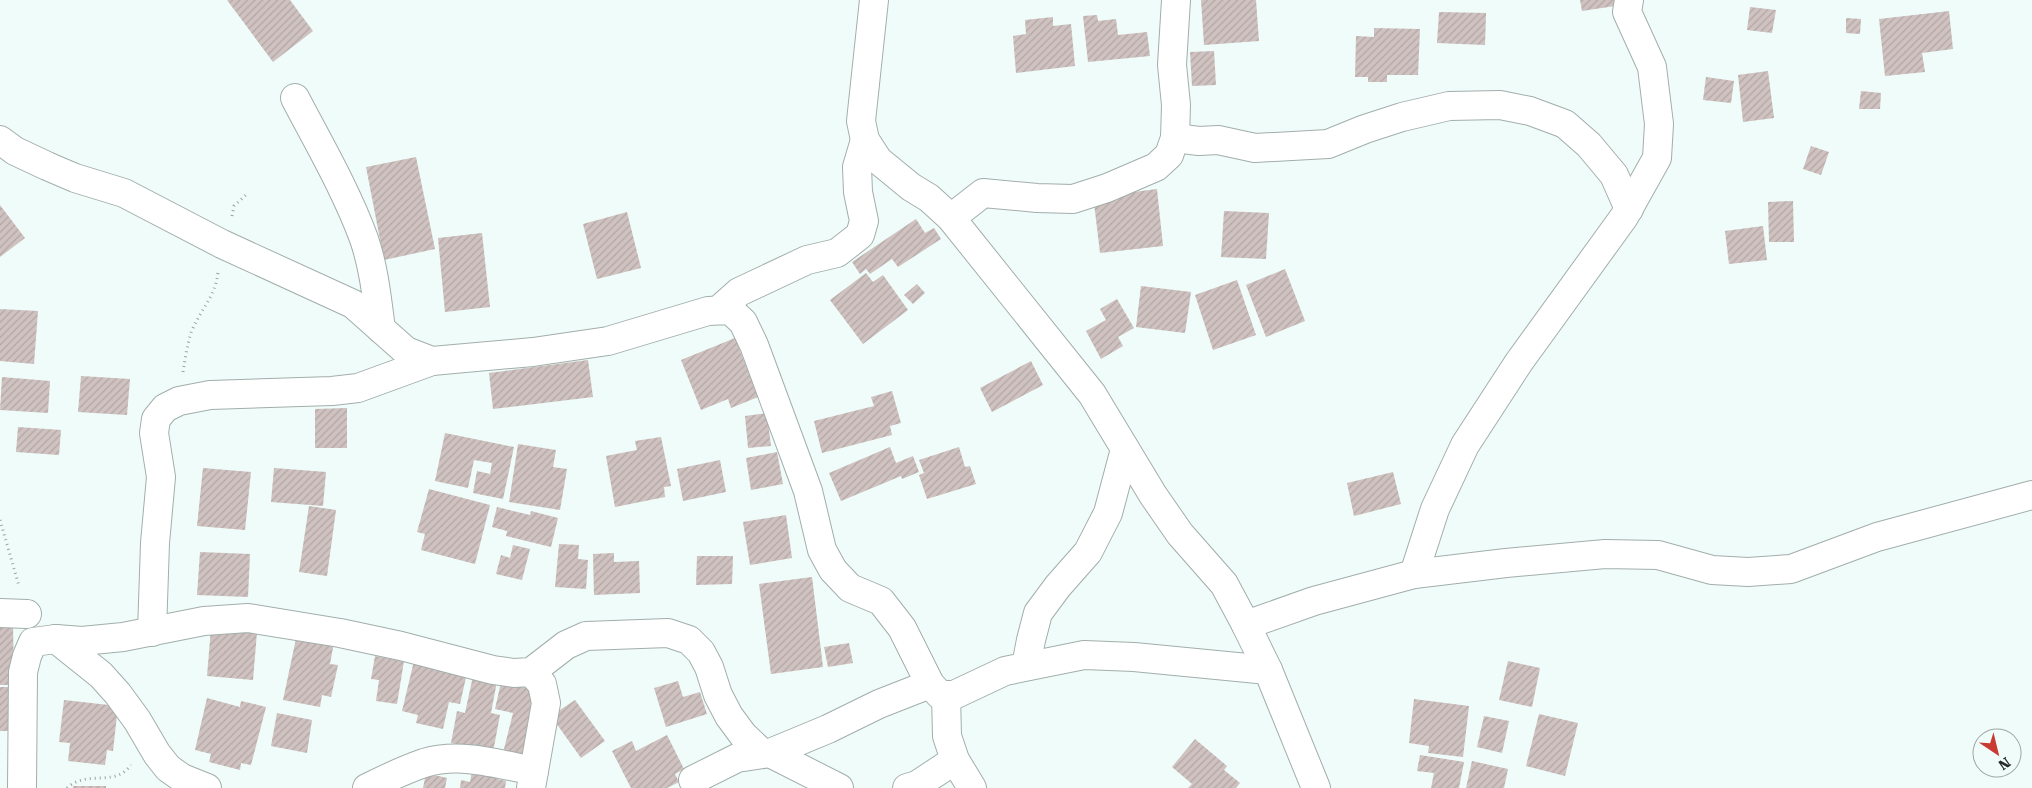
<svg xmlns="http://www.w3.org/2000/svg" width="2032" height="788" font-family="'Roboto Serif',serif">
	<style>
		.building { fill: url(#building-hatch) }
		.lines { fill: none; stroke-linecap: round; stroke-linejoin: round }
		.minor-casing { stroke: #a2aeab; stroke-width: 30 }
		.path { stroke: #9aa4a1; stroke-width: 3; stroke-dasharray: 1 4; stroke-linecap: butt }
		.minor { stroke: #fff; stroke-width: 28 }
	</style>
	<defs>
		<pattern id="building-hatch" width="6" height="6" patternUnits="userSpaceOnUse" patternTransform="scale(1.25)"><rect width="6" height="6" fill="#cfc2c0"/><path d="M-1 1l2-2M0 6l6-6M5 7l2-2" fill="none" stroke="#b2a7a5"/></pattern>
	</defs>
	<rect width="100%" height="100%" fill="#effcf9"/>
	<g class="building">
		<path d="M227 0H290L313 31 273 62Z"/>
		<path d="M1201 0H1256L1259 41 1204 45Z"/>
		<path d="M1580 0H1614L1615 6 1582 11Z"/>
		<path d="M1750 7 1776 10 1772 33 1747 30Z"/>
		<path d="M1949 11 1953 49 1922 53 1925 72 1885 76 1879 19Z"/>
		<path d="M1439 12 1486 13 1485 45 1437 43Z"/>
		<path d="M1097 15 1098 21 1116 19 1118 35 1147 32 1150 56 1088 62 1083 16Z"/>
		<path d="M1053 17V26L1071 24 1075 66 1016 73 1013 36 1026 34 1025 20Z"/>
		<path d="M1846 18 1861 19 1860 34 1846 33Z"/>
		<path d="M1374 28 1420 29 1418 75H1387V82H1368V77H1355L1356 36 1374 37Z"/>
		<path d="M1214 51 1216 85 1192 86 1190 52Z"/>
		<path d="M1768 71 1774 118 1743 122 1738 75Z"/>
		<path d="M1706 77 1734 81 1731 103 1703 100Z"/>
		<path d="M1861 91 1881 93 1880 109H1859Z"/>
		<path d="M1811 146 1829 152 1821 175 1803 169Z"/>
		<path d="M416 157 435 249 384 260 366 167Z"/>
		<path d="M1157 189 1163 246 1100 253 1094 203 1118 200 1117 194Z"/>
		<path d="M1793 201 1794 242H1769L1768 202Z"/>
		<path d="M0 205 25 238 0 257Z"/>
		<path d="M1224 211 1269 213 1266 259 1221 257Z"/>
		<path d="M627 212 641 268 597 279 583 224Z"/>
		<path d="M916 219 925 233 934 228 941 239 898 267 892 259 870 274 866 269 860 274 852 262Z"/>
		<path d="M1763 226 1767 260 1729 264 1725 231Z"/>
		<path d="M482 233 490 307 445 312 438 238Z"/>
		<path d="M1285 269 1305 321 1266 337 1246 285Z"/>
		<path d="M866 273 873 282 883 275 908 310 863 344 830 300Z"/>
		<path d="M1237 280 1256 335 1213 350 1195 295Z"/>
		<path d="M917 284 925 293 913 304 904 295Z"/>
		<path d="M1141 286 1191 292 1185 333 1136 327Z"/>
		<path d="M1117 299 1134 328 1118 337 1123 346 1101 359 1086 331 1106 320 1100 309Z"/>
		<path d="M0 309 38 311 34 364 0 361Z"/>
		<path d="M735 338 758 397 731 408 728 399 701 410 681 360Z"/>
		<path d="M588 360 593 397 493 409 489 373Z"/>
		<path d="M1031 361 1043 385 992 412 980 388Z"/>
		<path d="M81 376 130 379 127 415 78 412Z"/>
		<path d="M2 377 50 381 48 413 0 410Z"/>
		<path d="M892 391 901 423 890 426 892 435 822 453 814 421 874 406 871 397Z"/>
		<path d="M347 408V448H315V409Z"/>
		<path d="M767 413 771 446 748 448 745 416Z"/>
		<path d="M18 427 61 430 59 455 16 452Z"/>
		<path d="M445 433 514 447 503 499 473 493 477 471 490 474 492 463 474 460 468 488 435 481Z"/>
		<path d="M661 437 671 486 664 487 665 497 615 507 606 456 637 450 635 441Z"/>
		<path d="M518 444 556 450 553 467 567 469 560 510 509 502Z"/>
		<path d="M890 447 896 463 913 456 919 472 902 479 901 476 841 501 829 473Z"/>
		<path d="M959 447 965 467 970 466 976 484 927 499 919 475 924 473 919 460Z"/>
		<path d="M777 452 783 484 751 490 746 458Z"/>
		<path d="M720 460 726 492 683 501 677 469Z"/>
		<path d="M203 468 251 472 245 530 197 526Z"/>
		<path d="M274 468 326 472 323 506 271 502Z"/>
		<path d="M1393 472 1401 504 1354 516 1347 483Z"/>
		<path d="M429 489 490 505 475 564 421 550 425 534 417 532Z"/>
		<path d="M309 506 336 510 327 576 299 572Z"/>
		<path d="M497 507 530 515 531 511 558 518 551 547 506 536 507 531 492 527Z"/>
		<path d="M786 515 792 558 750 565 743 522Z"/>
		<path d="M559 544 579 545 578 559 588 560 586 589 555 587Z"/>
		<path d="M513 545 530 549 522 580 496 574 501 555 510 558Z"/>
		<path d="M200 552 250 554 248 597 197 595Z"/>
		<path d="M614 553V562L639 561 640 593 594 595 593 554Z"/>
		<path d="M697 556H733L732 584 696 585Z"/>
		<path d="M812 577 823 667 771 674 759 584Z"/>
		<path d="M0 623H13L14 685H0Z"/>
		<path d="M211 628 257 632 253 680 207 676Z"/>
		<path d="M297 634 334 642 330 664 338 665 331 697 322 695 320 707 283 700Z"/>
		<path d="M849 643 853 663 828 667 824 647Z"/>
		<path d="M375 656 404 661 397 704 376 701 379 680 371 679Z"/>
		<path d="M414 661 467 673 460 704 449 702 443 729 416 723 418 715 402 711Z"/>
		<path d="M1508 661 1540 668 1532 707 1499 700Z"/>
		<path d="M473 676 497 681 491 713 500 715 493 752 451 743 457 711 465 713Z"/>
		<path d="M678 681 683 697 700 692 707 714 666 727 654 688Z"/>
		<path d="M501 682 539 691 522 757 503 753 513 713 495 709Z"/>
		<path d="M0 687H14L15 731H0Z"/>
		<path d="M207 698 240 707 241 701 266 707 251 765 241 763 240 770 209 762 211 754 195 750Z"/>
		<path d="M1414 699 1469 706 1463 757 1428 753 1429 746 1409 743Z"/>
		<path d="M64 700 118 706 113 751 107 750 105 765 68 761 70 743 59 742Z"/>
		<path d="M575 700 605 741 581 758 551 716Z"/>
		<path d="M277 713 312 720 307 753 271 746Z"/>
		<path d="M1539 714 1578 723 1565 776 1526 766Z"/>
		<path d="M1484 716 1509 721 1502 753 1477 747Z"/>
		<path d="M667 735 684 769 675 774 679 782 667 788H631L612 751 632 741 636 751Z"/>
		<path d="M1195 739 1227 766 1224 770 1240 783 1236 788H1188L1192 784 1172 767Z"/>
		<path d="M1420 755 1464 762 1459 788H1431L1434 773 1417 771Z"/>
		<path d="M1472 761 1508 769 1504 788H1466Z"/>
		<path d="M473 766 499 771 497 779 506 781 505 788H460L461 780 470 782Z"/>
		<path d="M426 773 447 778 445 788H423Z"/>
		<rect x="73" y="786" width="33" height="2"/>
	</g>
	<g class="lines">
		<g class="minor-casing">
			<g id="minor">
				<path d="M874 0 861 121 865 140 878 160 911 187 929 198 951 218 1092 394 1153 495 1180 534 1224 584 1246 625 1268 670 1316 788"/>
				<path d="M295 98C319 144 346 190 364 239 374 268 377 299 381 329"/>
				<path d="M1175 138 1199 141 1218 140 1255 148 1328 144 1365 129 1402 117 1449 106 1500 105 1530 111 1565 124 1589 145 1614 175 1629 209"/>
				<path d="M0 140 15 151 47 166 75 178 124 193 222 244 353 304 406 351 432 361 533 352 608 341 708 311 730 310 743 322 754 345 808 491 822 550 833 570 850 588 881 601 902 628 930 684 940 695H954L1005 671 1084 655 1134 657 1268 670"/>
				<path d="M951 218 983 193 1037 198 1073 199 1107 188 1156 167 1169 155 1175 138 1176 105 1172 65 1176 0"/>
				<path d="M720 309 739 292 807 260 837 253 860 235 864 221 858 192 857 167 865 140"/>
				<path d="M1414 574 1435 509 1465 445 1519 362 1624 217 1657 158 1659 124 1652 67 1627 12 1629 0"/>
				<path d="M0 613 27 614"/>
				<path d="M1246 625 1314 601 1414 574 1506 563 1605 554 1658 555 1712 570 1748 572 1791 569 1877 537 2032 495"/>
				<path d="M152 632 155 543 161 477 154 433 156 419 165 408 179 401 210 395 332 391 358 388 432 361"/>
				<path d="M56 639 101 675 118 694 137 720 157 754 168 768 182 778 207 788"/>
				<path d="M1026 666 1031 640 1038 613 1058 586 1088 552 1108 513 1125 449"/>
				<path d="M531 672 542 684 546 703 531 788"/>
				<path d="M946 695 947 736 955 760 972 788"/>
				<path d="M770 753 839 788"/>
				<path d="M693 780 737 758 770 753 828 729 879 704 930 684"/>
				<path d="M22 788 23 672 27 656 33 642 56 639 82 641 123 637 204 621 248 618 340 633 401 646 493 670 514 673 531 672 566 645 586 636 668 633 689 640 701 652 709 667 718 695 729 716 743 735 762 753"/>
				<path d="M367 788C385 779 404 770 424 763 460 752 498 764 534 771"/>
				<path d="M907 788 917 785 955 760"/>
			</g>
		</g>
		<g class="path">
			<path d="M232 216 234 206 248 193"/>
			<path d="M183 372C185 359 187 346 191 333 199 311 215 298 218 273"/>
			<path d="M0 520 19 586"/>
			<path d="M67 788C88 769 114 788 131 765"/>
		</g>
		<use href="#minor" class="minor"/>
	</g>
	<g transform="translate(1997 753) rotate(145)"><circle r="24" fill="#effcf9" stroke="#9fa8a6"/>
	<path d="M0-4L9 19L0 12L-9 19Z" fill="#c83a32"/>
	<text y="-8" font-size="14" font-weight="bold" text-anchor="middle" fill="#262b29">N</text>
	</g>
</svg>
